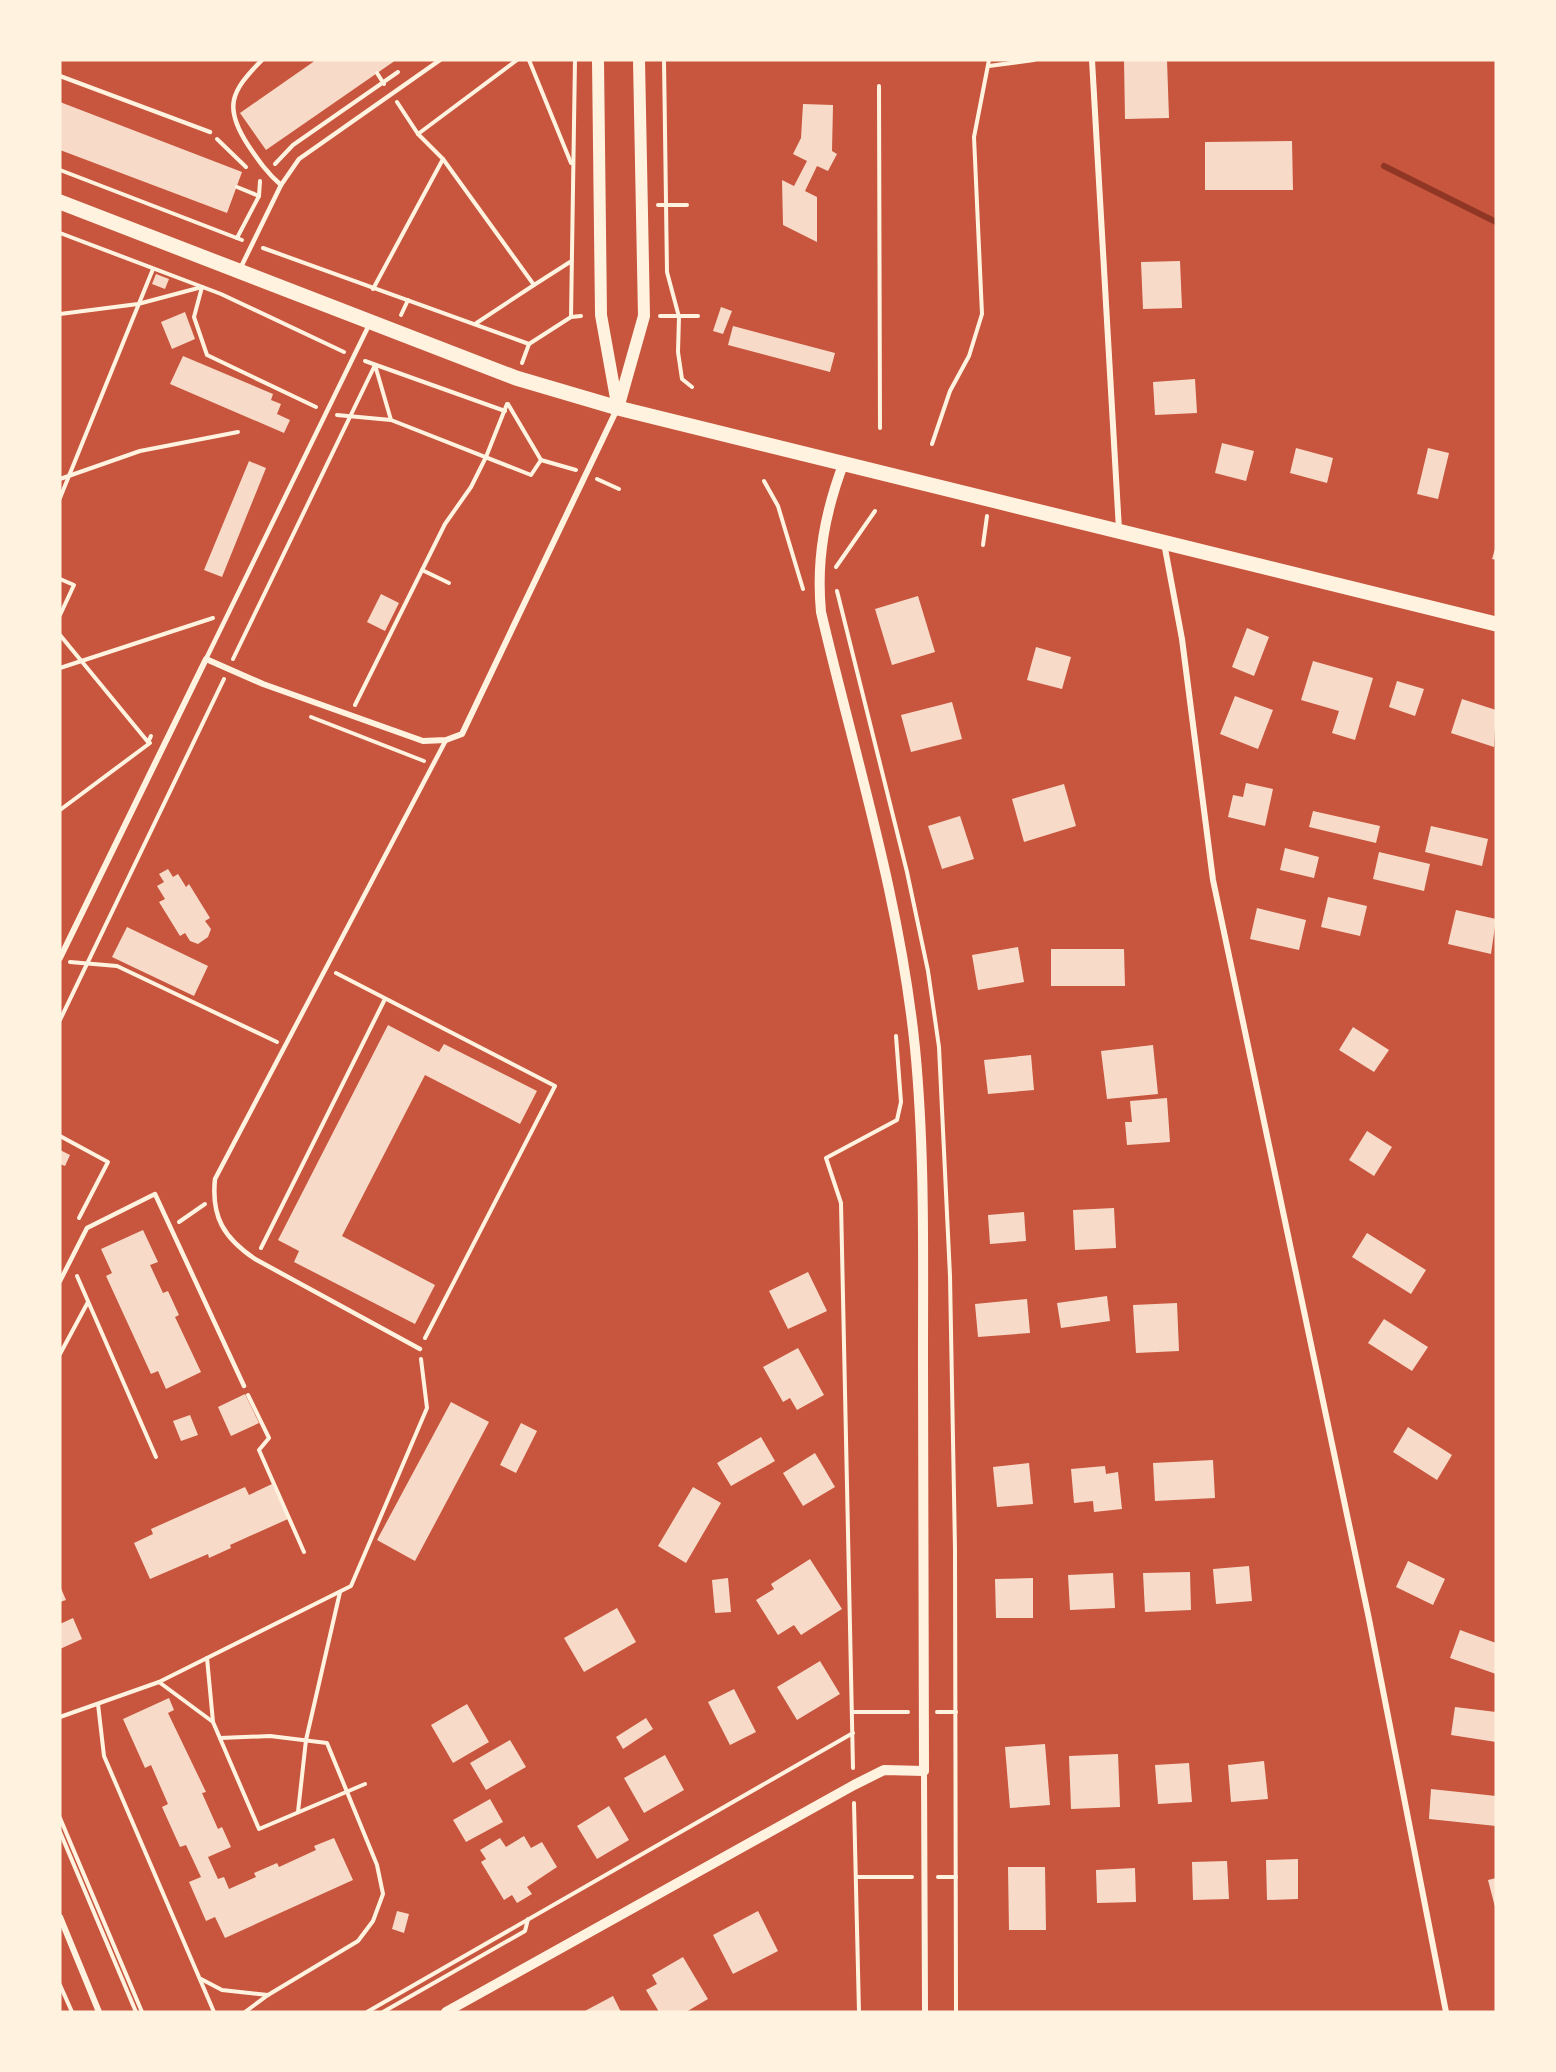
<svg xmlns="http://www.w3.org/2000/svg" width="1556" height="2072" font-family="Manrope,sans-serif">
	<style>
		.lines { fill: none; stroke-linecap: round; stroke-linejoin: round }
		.stream { stroke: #8f3625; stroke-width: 6 }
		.building { fill: #f7dbc8 }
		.path { stroke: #fff3e0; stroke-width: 4 }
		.service { stroke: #fff3e0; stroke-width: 4.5 }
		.minor { stroke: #fff3e0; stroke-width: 6 }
		.tertiary { stroke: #fff3e0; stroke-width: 10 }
		.secondary { stroke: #fff3e0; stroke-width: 12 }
		.primary { stroke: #fff3e0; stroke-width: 15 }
	</style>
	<rect width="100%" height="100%" fill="#c8553d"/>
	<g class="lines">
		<path class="stream" d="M1384 166 1496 222"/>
	</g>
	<g class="building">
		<path d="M316 60H396L266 150 240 113Z"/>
		<path d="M1124 60H1167L1169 118 1125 119Z"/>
		<path d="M60 102 242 172 227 213 60 150Z"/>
		<path d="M803 104 833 105 832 151 837 154 828 171 817 166 805 191 817 197V242L783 225 782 180 794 186 807 161 793 154 801 138Z"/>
		<path d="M1292 141 1293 190H1205V142Z"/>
		<path d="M1180 261 1182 308 1143 309 1141 262Z"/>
		<path d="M156 274 169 279 165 289 152 284Z"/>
		<path d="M721 307 732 311 723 334 713 331Z"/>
		<path d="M185 312 195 339 172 349 161 322Z"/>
		<path d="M733 326 835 353 830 372 728 345Z"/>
		<path d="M183 356 273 394 271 400 281 404 277 414 290 420 284 433 170 384Z"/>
		<path d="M1195 379 1197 413 1155 415 1153 382Z"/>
		<path d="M1222 443 1254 451 1246 481 1215 473Z"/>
		<path d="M1296 448 1333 458 1327 483 1290 473Z"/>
		<path d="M1428 448 1449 453 1438 499 1417 494Z"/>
		<path d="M249 461 266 468 222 577 204 570Z"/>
		<path d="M1496 545V560L1492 559Z"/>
		<path d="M381 594 399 603 385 631 367 622Z"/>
		<path d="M918 596 935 652 892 665 875 609Z"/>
		<path d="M1247 628 1269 637 1254 676 1232 667Z"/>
		<path d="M1036 647 1071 657 1062 689 1027 680Z"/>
		<path d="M1313 661 1373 678 1355 740 1332 733 1339 711 1301 700Z"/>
		<path d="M1397 681 1424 689 1415 716 1389 707Z"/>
		<path d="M1235 696 1273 710 1258 749 1220 734Z"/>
		<path d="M1462 699 1496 710 1494 747 1451 733Z"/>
		<path d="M952 702 962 739 911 752 901 715Z"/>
		<path d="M1246 783 1273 789 1265 826 1228 817 1233 795 1243 797Z"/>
		<path d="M1064 784 1076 826 1024 842 1012 799Z"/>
		<path d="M1313 811 1380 826 1376 843 1309 827Z"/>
		<path d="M960 816 974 859 942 869 928 826Z"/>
		<path d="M1431 826 1488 839 1482 866 1425 852Z"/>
		<path d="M1285 848 1319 857 1314 878 1280 870Z"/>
		<path d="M1379 852 1430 864 1424 891 1373 879Z"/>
		<path d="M168 869 173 877 178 874 186 887 189 884 210 918 205 921 211 929 208 937 198 944 190 941 185 933 180 936 159 902 165 899 157 886 164 882 159 874Z"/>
		<path d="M1328 897 1367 906 1360 936 1321 927Z"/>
		<path d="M1257 908 1306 920 1299 950 1250 939Z"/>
		<path d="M1456 910 1496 919 1491 954 1448 944Z"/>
		<path d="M127 927 208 966 194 996 112 957Z"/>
		<path d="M1018 947 1024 982 978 990 972 955Z"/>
		<path d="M1051 949H1124L1125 986H1051Z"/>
		<path d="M388 1025 439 1052 444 1044 537 1091 520 1124 425 1075 342 1236 435 1285 415 1324 294 1262 299 1251 278 1240Z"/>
		<path d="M1353 1027 1389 1050 1374 1072 1339 1050Z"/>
		<path d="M1153 1045 1158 1094 1107 1099 1101 1051Z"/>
		<path d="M1031 1055 1034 1090 988 1094 984 1060Z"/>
		<path d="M1167 1098 1170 1142 1127 1145 1125 1122H1132L1130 1101Z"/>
		<path d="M1367 1131 1392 1147 1374 1176 1349 1160Z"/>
		<path d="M60 1150 70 1155 65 1166 60 1164Z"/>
		<path d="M1114 1208 1116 1248 1075 1250 1073 1210Z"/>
		<path d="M1024 1212 1026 1241 990 1244 988 1215Z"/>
		<path d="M143 1230 158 1262 150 1265 163 1293 168 1291 179 1315 175 1317 201 1372 166 1389 158 1371 151 1374 106 1276 112 1273 101 1249Z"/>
		<path d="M1367 1233 1426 1270 1411 1294 1352 1257Z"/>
		<path d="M808 1272 827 1311 788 1329 769 1291Z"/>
		<path d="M1107 1296 1110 1321 1061 1328 1057 1303Z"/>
		<path d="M1027 1299 1030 1333 978 1337 975 1304Z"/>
		<path d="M1177 1303 1179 1351 1136 1353 1133 1305Z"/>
		<path d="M1384 1319 1428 1347 1412 1371 1368 1343Z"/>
		<path d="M798 1348 824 1395 797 1410 790 1398 783 1402 763 1367Z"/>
		<path d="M245 1394 259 1423 231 1436 218 1407Z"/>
		<path d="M451 1402 489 1422 415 1561 377 1540Z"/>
		<path d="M190 1415 198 1435 181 1441 173 1421Z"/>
		<path d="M521 1423 537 1431 516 1473 500 1465Z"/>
		<path d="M1408 1427 1452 1455 1437 1480 1393 1452Z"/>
		<path d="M761 1437 775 1461 731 1486 717 1463Z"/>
		<path d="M815 1453 835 1487 803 1506 783 1473Z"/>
		<path d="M1213 1460 1215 1498 1155 1501 1153 1463Z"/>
		<path d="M1029 1463 1033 1504 997 1507 993 1467Z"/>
		<path d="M1105 1466 1106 1474 1118 1472 1122 1509 1094 1512 1093 1501 1074 1503 1071 1469Z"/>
		<path d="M272 1484 288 1519 230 1545 231 1548 209 1558 208 1554 150 1579 134 1543 153 1534 151 1529 245 1487 249 1495Z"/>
		<path d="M693 1487 721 1503 686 1563 658 1546Z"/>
		<path d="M810 1559 842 1609 801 1635 794 1625 778 1635 756 1600 774 1589 771 1584Z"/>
		<path d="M1408 1561 1445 1579 1433 1605 1396 1587Z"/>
		<path d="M1249 1566 1252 1601 1216 1604 1213 1569Z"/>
		<path d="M1190 1572 1191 1610 1145 1612 1143 1573Z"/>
		<path d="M1113 1573 1115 1608 1070 1610 1068 1575Z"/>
		<path d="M728 1578 731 1612 715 1613 712 1580Z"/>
		<path d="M1033 1578V1618H996L995 1579Z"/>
		<path d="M60 1586 66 1600 60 1602Z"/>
		<path d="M617 1608 636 1642 584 1672 564 1638Z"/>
		<path d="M73 1618 82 1639 60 1649V1624Z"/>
		<path d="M1460 1630 1496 1643V1674L1450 1658Z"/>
		<path d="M820 1661 840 1694 797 1720 777 1687Z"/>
		<path d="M734 1689 756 1732 730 1745 708 1702Z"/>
		<path d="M169 1698 174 1710 168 1713 206 1792 202 1793 218 1829 222 1827 231 1847 208 1857 218 1879 224 1877 229 1889 256 1877 254 1873 277 1863 279 1867 316 1850 314 1846 334 1838 353 1880 225 1938 215 1917 206 1921 189 1882 201 1877 186 1845 180 1847 162 1807 168 1804 151 1765 145 1768 123 1719Z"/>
		<path d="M467 1704 489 1742 453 1763 431 1725Z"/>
		<path d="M1455 1707 1496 1712V1742L1451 1735Z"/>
		<path d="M646 1718 653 1729 623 1749 616 1737Z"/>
		<path d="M510 1740 526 1767 486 1790 470 1763Z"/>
		<path d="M1045 1744 1050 1805 1010 1808 1005 1747Z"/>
		<path d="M1118 1754 1120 1807 1071 1809 1069 1756Z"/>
		<path d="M665 1755 684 1790 644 1813 624 1778Z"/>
		<path d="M1264 1761 1268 1799 1231 1802 1228 1765Z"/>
		<path d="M1189 1763 1192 1802 1158 1804 1155 1765Z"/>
		<path d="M1431 1789 1496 1796V1826L1429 1819Z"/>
		<path d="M490 1799 503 1822 466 1842 453 1820Z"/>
		<path d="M609 1806 629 1840 597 1859 577 1826Z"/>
		<path d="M524 1836 531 1848 542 1842 557 1867 527 1887 532 1894 517 1903 512 1895 504 1900 481 1862 486 1859 480 1850 500 1838 506 1847Z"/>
		<path d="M1298 1859V1899L1267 1900 1266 1860Z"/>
		<path d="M1227 1861 1229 1899 1193 1900 1192 1862Z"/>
		<path d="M1008 1867H1045L1046 1930H1009Z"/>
		<path d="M1135 1868 1136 1902 1097 1903 1096 1870Z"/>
		<path d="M1496 1878V1907H1495L1488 1880Z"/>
		<path d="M397 1911 409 1914 404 1933 392 1929Z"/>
		<path d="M758 1911 778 1951 733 1974 713 1935Z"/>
		<path d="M683 1957 708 1999 686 2012H659L646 1990 657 1984 652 1975Z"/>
		<path d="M613 1996 621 2012H583Z"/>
	</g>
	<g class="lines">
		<g class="path">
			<path d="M529 60 571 163"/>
			<path d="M664 60 667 272 679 317 678 352 682 379 692 387"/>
			<path d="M989 66 1034 60"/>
			<path d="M377 73 384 84"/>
			<path d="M879 86 880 428"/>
			<path d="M418 134 517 60"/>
			<path d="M217 139 246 167"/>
			<path d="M443 159 534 285 475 324"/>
			<path d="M275 164 293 145 398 72"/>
			<path d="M60 170 242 240"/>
			<path d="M237 187 259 196"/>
			<path d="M658 205H687"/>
			<path d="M60 233 221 294 344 352"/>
			<path d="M237 238 259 196 260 181"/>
			<path d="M263 248 529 344 571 317 575 60"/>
			<path d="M534 285 570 262"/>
			<path d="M202 287 194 317 207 355 316 407"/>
			<path d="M373 289 443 159 418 134 397 102"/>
			<path d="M60 314 138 304 202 287"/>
			<path d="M401 315 408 300"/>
			<path d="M660 316H698"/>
			<path d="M571 317 581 316"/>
			<path d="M365 361 505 411"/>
			<path d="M522 363 529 344"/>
			<path d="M508 404 541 460 576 470"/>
			<path d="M337 415 391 420"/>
			<path d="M932 444 950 391 969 356 982 314 974 137 989 60"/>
			<path d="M60 479 140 451 238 432"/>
			<path d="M597 479 619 489"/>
			<path d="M764 481 778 506 803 589"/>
			<path d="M60 498 153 269"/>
			<path d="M983 545 987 516"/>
			<path d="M836 567 875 511"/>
			<path d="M422 570 449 583"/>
			<path d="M60 579 74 585 60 615"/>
			<path d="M837 591 907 872 928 971 939 1047 950 1276 955 1549 956 2012"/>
			<path d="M60 635 148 742 151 736"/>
			<path d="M233 659 375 365 391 420 531 475 541 460"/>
			<path d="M60 668 213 618"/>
			<path d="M355 705 445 524 471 487 486 457 507 404"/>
			<path d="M311 717 424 761"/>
			<path d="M60 810 150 743"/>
			<path d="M70 962 117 966 277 1042"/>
			<path d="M336 973 555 1086 425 1338"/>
			<path d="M60 1020 224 679"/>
			<path d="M60 1136 108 1162 79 1218"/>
			<path d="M179 1222 205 1204"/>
			<path d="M261 1248 385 999"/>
			<path d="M77 1276 156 1457"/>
			<path d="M60 1354 88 1302"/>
			<path d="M248 1395 269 1438 259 1450 304 1552"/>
			<path d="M207 1658 213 1722"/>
			<path d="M159 1682 213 1722 259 1829 365 1784"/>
			<path d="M98 1704 104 1756 214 2012"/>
			<path d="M852 1712H908"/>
			<path d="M937 1712H956"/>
			<path d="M60 1717 159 1682 351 1586 427 1408 421 1359"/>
			<path d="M220 1738 270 1736 327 1743 377 1865 383 1894 373 1921 358 1941 268 1995 245 2012"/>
			<path d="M853 1768 841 1203 826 1158 897 1120 901 1102 896 1036"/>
			<path d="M854 1803 859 2012"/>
			<path d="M298 1812 306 1740 340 1592"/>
			<path d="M60 1818 142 2012"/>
			<path d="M60 1832 136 2012"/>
			<path d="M856 1877H912"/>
			<path d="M938 1877H956"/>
			<path d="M201 1979 222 1990 268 1995"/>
			<path d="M60 1985 72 2012"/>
			<path d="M367 2012 853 1733"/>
			<path d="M383 2012 525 1931 528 1919"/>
		</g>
		<g class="service">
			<path d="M262 60C231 91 223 107 248 145 258 160 267 173 281 185"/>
			<path d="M60 76 210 132"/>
			<path d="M241 267 281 185 299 159 440 60"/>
			<path d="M206 659 369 325"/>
			<path d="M60 1281 87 1228 155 1194 244 1386"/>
			<path d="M420 1349 255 1259C224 1238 211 1217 215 1179L446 740"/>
		</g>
		<g class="minor">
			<path d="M1092 60 1119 530"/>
			<path d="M1164 543 1182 639 1213 880 1369 1619 1446 2012"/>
			<path d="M60 958 206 659 263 684 423 741 446 740 462 734 617 409"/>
			<path d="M924 1771 925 2012"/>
			<path d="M60 1917 99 2012"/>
		</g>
		<path class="tertiary" d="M446 2012 854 1785 884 1770 924 1771C923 1634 923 1497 923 1360 923 1256 925 1151 915 1048 900 899 855 757 821 612 816 559 825 512 844 462"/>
		<g class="secondary">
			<path d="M598 60 601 315 617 404"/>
			<path d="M618 408 644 316 639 60"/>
		</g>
		<path class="primary" d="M60 202 516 378 618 408 1496 624"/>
	</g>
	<rect width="1556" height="2072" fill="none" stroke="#fff3e0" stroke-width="123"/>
</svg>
